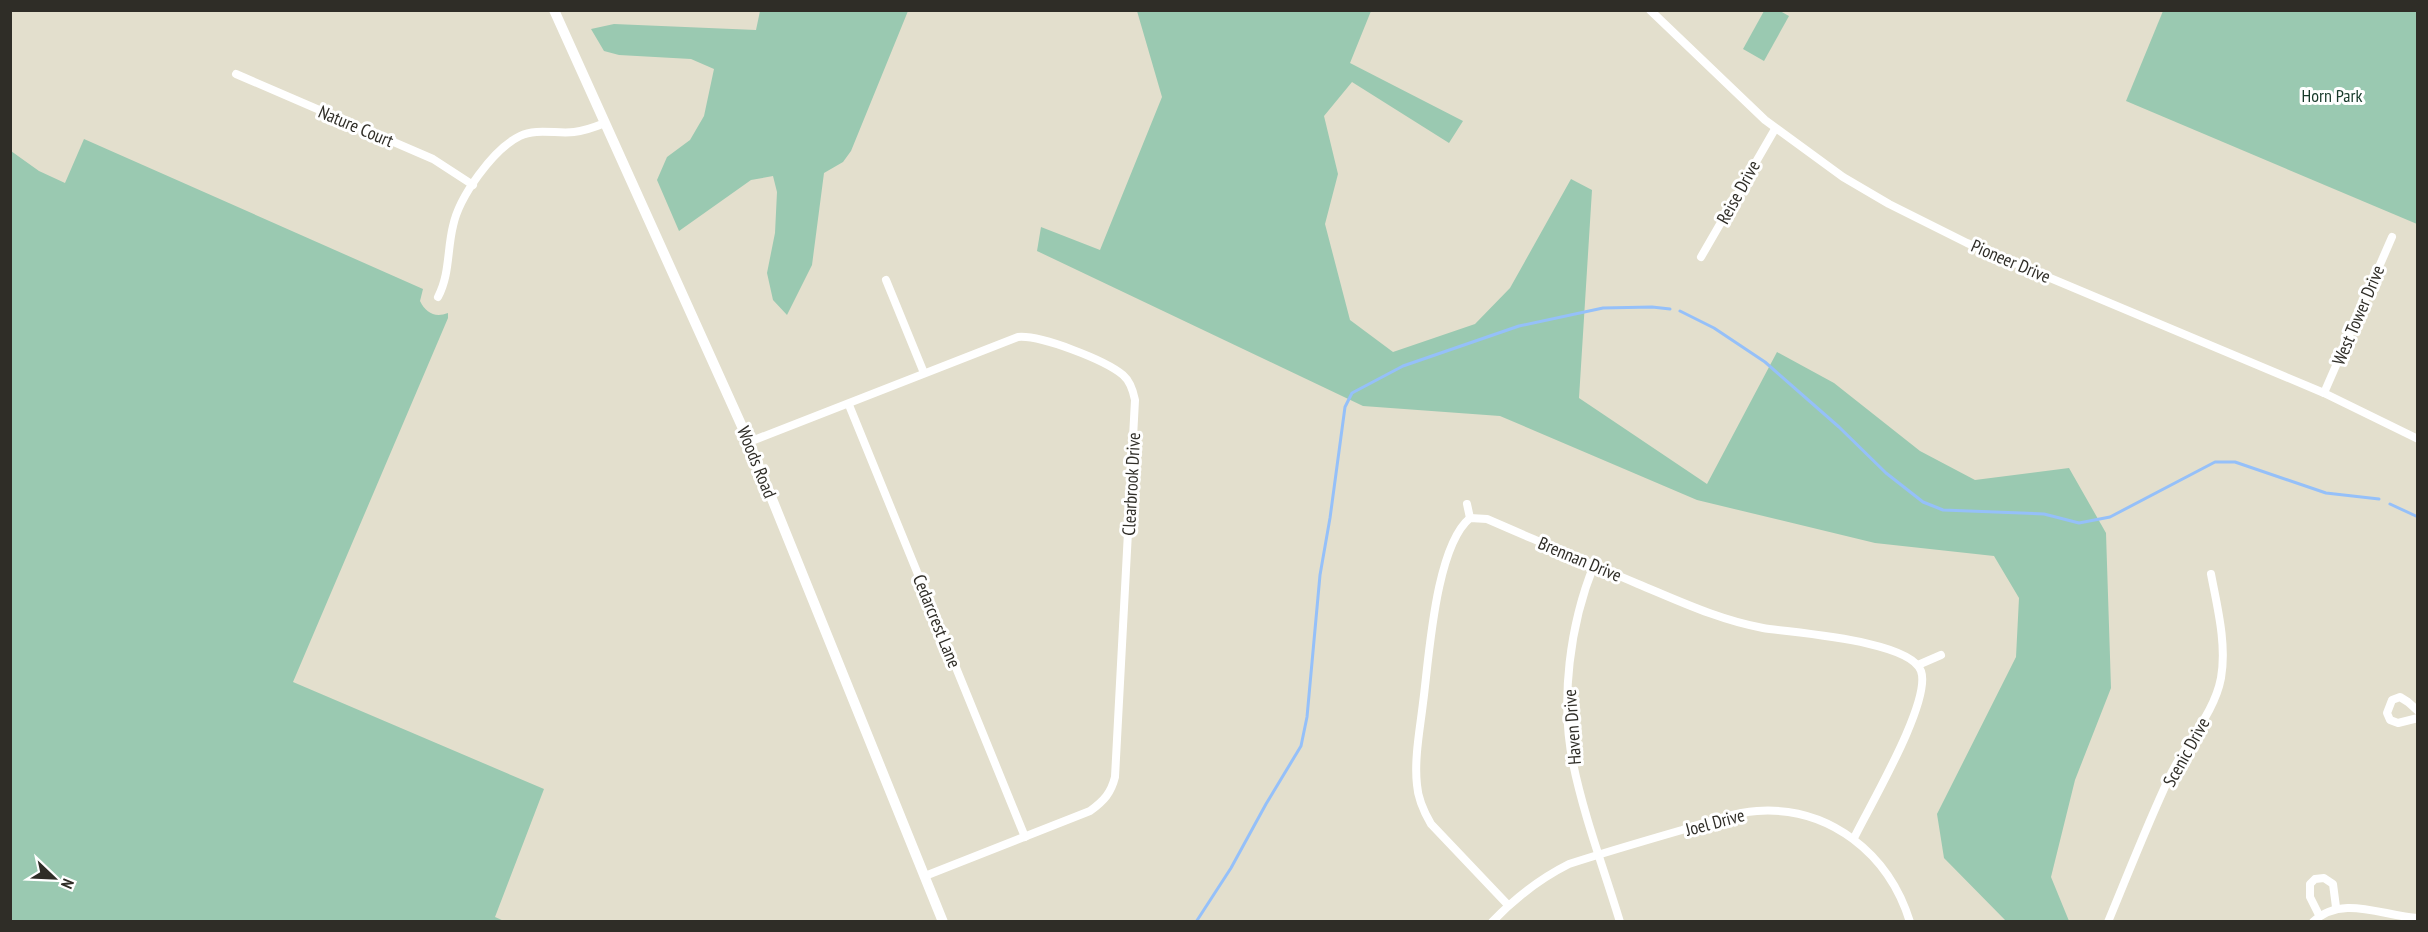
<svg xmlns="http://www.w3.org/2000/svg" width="2428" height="932" font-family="'PT Sans Narrow',sans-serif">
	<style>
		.green { fill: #9ac9b1 }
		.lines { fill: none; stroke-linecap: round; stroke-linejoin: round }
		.stream { stroke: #95c0f9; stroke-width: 3 }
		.minor { stroke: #fff; stroke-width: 8 }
		.tertiary { stroke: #fff; stroke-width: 10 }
		.labels { text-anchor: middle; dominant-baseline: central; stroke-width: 6; stroke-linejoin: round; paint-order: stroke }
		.park-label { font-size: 18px; fill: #163929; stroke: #fff }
		.street-label { font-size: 18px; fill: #2f2d27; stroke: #fff }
	</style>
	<rect width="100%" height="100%" fill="#e3dfcd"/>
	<g class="green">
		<path d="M760 11H908L851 151 843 162 824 173 812 265 787 315 773 300 767 273 775 233 777 192 773 176 751 180 679 231 657 180 667 157 690 140 704 116 714 69 691 59 619 55 604 51 591 29 614 24 756 30Z"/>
		<path d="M1137 11H1371L1350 63 1463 121 1449 143 1352 82 1324 116 1338 174 1325 224 1350 320 1393 352 1475 324 1510 288 1571 179 1592 190 1579 398 1707 484 1777 352 1834 383 1920 451 1975 480 2069 468 2106 533 2111 688 2075 780 2051 877 2069 921H2006L1944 858 1937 814 2016 657 2019 598 1994 556 1875 543 1697 500 1500 416 1363 406 1037 251 1041 227 1100 250 1162 97Z"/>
		<path d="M1764 11H1780L1789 16 1764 61 1743 49Z"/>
		<path d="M2163 11H2417V224L2126 101Z"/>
		<path d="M84 139 423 289 420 301C426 313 435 318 448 313V318L293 682 544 789 495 917 504 921H11V151L39 171 65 183Z"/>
	</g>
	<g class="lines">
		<g class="stream">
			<path d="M1680 311 1714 328 1765 362 1839 427 1886 473 1923 502 1943 510 2044 514 2079 523 2110 517 2215 462H2235L2326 493 2379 499"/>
			<path d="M2390 504 2418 517"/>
			<path d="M1196 922 1231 868 1266 804 1301 746 1307 717 1320 575 1330 518 1345 407 1352 393 1403 366 1519 326 1603 308 1652 307 1670 309"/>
		</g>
		<g class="minor">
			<path d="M1650 10 1765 120 1843 177 1889 204 1967 243 2324 393 2418 439"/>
			<path d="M236 74 433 159 473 185"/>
			<path d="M1701 257 1775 129"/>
			<path d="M886 280 924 373"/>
			<path d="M438 297C450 274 447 250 453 226 459 197 493 149 520 136 536 128 557 134 574 132 585 131 595 127 605 123"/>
			<path d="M2324 393 2392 237"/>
			<path d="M849 405 1025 837"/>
			<path d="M749 442 1018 337C1041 335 1105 360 1123 375 1130 381 1133 390 1135 400L1115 777C1111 793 1104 801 1090 811L925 876"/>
			<path d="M1467 504 1470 518"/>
			<path d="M1594 565C1570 624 1560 700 1573 763 1584 817 1604 869 1620 922"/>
			<path d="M1918 665 1941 655"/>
			<path d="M2418 711 2408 702 2400 697 2392 700 2387 713 2390 720 2398 723 2418 718"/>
			<path d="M1508 905 1431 824C1424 812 1418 800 1417 785 1414 759 1420 729 1423 703 1429 659 1435 547 1470 518L1487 519C1538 541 1588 563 1638 584 1679 601 1719 620 1763 628 1793 633 1910 640 1921 671 1932 701 1869 807 1854 838"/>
			<path d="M2319 915 2310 897V884L2315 879 2324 878 2333 884 2336 907"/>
			<path d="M1492 922C1515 898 1539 879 1569 864 1606 852 1644 841 1682 830 1707 822 1731 813 1757 811 1830 806 1889 854 1910 922"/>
			<path d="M2108 922C2128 874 2147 825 2169 778 2184 744 2214 715 2221 678 2227 644 2217 606 2211 574"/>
			<path d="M2313 922C2342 894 2382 916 2418 918"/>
		</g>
		<path class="tertiary" d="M554 10 749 442 943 922"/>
	</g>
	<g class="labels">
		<g class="park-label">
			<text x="2332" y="95">Horn Park</text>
		</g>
		<g class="street-label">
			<text transform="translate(356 126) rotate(23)">Nature Court</text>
			<text transform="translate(1738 192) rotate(-61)">Reise Drive</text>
			<text transform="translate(2011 261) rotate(23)">Pioneer Drive</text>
			<text transform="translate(2358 315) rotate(-67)">West Tower Drive</text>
			<text transform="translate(757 462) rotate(68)">Woods Road</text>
			<text transform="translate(1131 484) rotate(-87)">Clearbrook Drive</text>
			<text transform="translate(1580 559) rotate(23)">Brennan Drive</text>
			<text transform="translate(937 621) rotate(68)">Cedarcrest Lane</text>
			<text transform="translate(1572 727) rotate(-94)">Haven Drive</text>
			<text transform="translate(2186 752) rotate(-61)">Scenic Drive</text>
			<text transform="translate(1715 822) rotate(-15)">Joel Drive</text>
		</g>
	</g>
	<rect width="2428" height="932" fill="none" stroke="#2f2d27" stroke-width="24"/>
	<g transform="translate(54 878) rotate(113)" stroke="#ffffff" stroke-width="4.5" paint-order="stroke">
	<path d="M0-4.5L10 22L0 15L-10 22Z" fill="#2f2d27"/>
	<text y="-9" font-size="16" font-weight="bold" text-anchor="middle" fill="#2f2d27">N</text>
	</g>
</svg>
